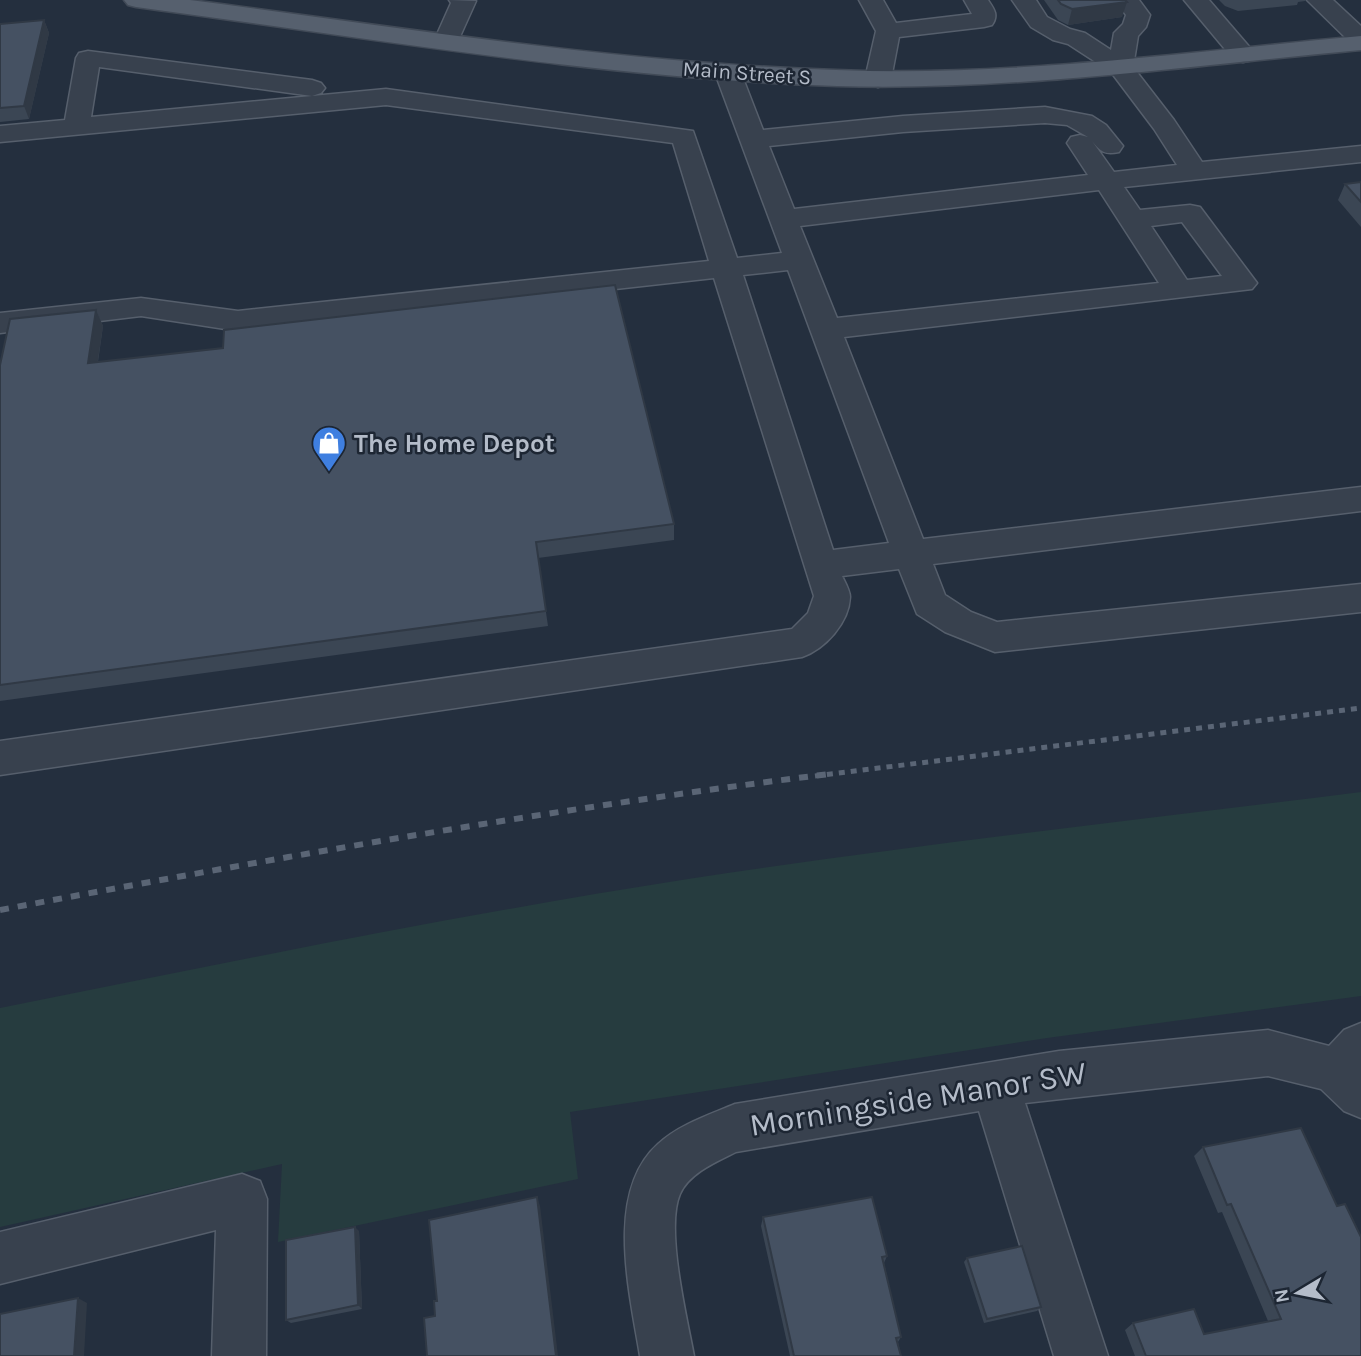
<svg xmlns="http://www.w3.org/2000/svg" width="1361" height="1356" font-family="Karla,sans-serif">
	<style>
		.green { fill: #263c3f }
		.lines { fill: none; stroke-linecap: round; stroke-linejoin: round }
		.minor-casing { stroke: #565f6c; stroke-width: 3 }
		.major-casing { stroke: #414a57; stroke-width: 3 }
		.minor { fill: #38414e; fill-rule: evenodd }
		.major { fill: #56606e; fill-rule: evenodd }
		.rail-far1 { stroke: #5a6575; stroke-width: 5; stroke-dasharray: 6 6; stroke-linecap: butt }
		.rail { stroke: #5a6575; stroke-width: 6; stroke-dasharray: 9 9; stroke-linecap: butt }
		.wall { fill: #3b4654 }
		.shaded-wall { fill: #303945 }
		.building { fill: #455162; stroke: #303945; stroke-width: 2 }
		.labels { text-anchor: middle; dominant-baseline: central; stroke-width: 5; stroke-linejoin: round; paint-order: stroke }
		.far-street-label { font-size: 21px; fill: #b4bcc9; stroke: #1d2633 }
		.poi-label { font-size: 26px; font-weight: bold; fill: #b4bcc9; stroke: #1d2633; text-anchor: start }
		.near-street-label { font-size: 32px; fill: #b4bcc9; stroke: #1d2633 }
	</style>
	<rect width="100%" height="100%" fill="#242f3e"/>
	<path class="green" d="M1361 792V996L1047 1038 570 1112 578 1179 278 1242 282 1164 0 1227V1008C229 962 457 915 688 879 911 845 1137 820 1361 792Z"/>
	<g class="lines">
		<g class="minor-casing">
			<g id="minor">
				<path d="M449 0 476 1 458 41 455 46 446 48 437 46 434 41 451 3Z"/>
				<path d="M859 0H883L896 23 972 14 964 0H988C994 9 999 15 992 25L984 27 899 37 891 79 887 84 878 87 869 84 865 79 876 31Z"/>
				<path d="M1012 0H1036L1047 17 1070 29 1085 33 1111 50 1114 33 1123 24 1126 15 1115 0H1139L1150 15 1146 27 1138 36 1133 67 1174 120 1202 162 1361 146V162L1124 187 1140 210 1190 205 1200 207 1257 283 1252 289 844 337 923 539 1361 487V511L933 564 945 595 971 612 997 622 1361 584V612L995 652 945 632 917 614 899 569 842 576C845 582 850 591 850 597 849 623 825 649 802 657L0 775V741L792 629 808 613 814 596 714 278 238 331 141 316 0 333V313L141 298 238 311 709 261 673 143 386 105 0 142V126L65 120 76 58 79 53 88 51 312 80 321 83 325 88 321 93 312 96 99 67 91 117 386 89 693 131 737 258 782 253 715 73 719 68 728 65 737 68 741 73 763 130 903 116 1045 107 1092 116 1106 125 1123 146 1119 152C1105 155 1101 152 1092 141L1114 172 1177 165 1154 129 1111 72 1068 44 1053 40 1031 27ZM1045 123 1067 125 1088 137 1080 135 1071 137 1067 143 1088 175 794 209 769 146 903 132ZM1099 190 1159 283 837 318 800 226ZM1182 222 1222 276 1187 280 1151 226ZM788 270 889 543 833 550 743 275Z"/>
				<path d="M1184 0H1209L1252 50 1255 55 1252 60 1243 62 1234 60Z"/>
				<path d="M1307 0H1333L1361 26V46L1352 44Z"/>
				<path d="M1361 1023V1118L1344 1111 1321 1089 1268 1076 1025 1103 1108 1356H1054L979 1111 736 1152C718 1161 689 1173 680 1194 665 1228 687 1318 694 1356H640C630 1294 604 1192 658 1144 680 1124 709 1115 735 1104L1059 1051 1268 1030 1329 1046 1344 1030Z"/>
				<path d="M242 1174 260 1181 267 1199 266 1356H212L216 1230 0 1284V1232Z"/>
			</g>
		</g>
		<g class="major-casing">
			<path id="major" d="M124 0H190C405 28 620 63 836 70 1011 77 1187 52 1361 36V50C1187 66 1012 91 837 86 602 78 369 38 136 7L128 5Z"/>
		</g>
		<use href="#minor" class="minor"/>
		<use href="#major" class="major"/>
		<path class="rail-far1" d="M815 776 1361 708"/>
		<path class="rail" d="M0 910C275 858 550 809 829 774"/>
	</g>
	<g class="wall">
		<path d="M1044 0H1125L1122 17 1068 25 1058 20Z"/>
		<path d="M1219 0H1306L1305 1 1298 2 1297 5 1238 11 1225 6Z"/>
		<path d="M44 20 49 33 29 119 0 122V24Z"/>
		<path d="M1361 182V227L1338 200 1345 184Z"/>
		<path d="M96 310 103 326 98 362 674 524V540L538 558 548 626 0 701V365Z"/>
		<path d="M1203 1147 1361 1356H1135L1125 1330 1133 1323 1204 1334 1268 1321 1222 1212 1218 1213 1194 1156Z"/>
		<path d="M763 1217 887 1256 884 1263 901 1337 898 1342 901 1356H790L761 1226Z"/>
		<path d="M359 1231 362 1309 291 1323 286 1320Z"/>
		<path d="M967 1258 1041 1307 1037 1311 984 1323 964 1262Z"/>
	</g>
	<g class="shaded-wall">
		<path d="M1127 2 1122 17 1068 25 1072 9Z"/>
		<path d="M44 20 49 33 29 119 24 106Z"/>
		<path d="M96 310 103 326 95 379 88 363Z"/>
		<path d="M537 1197 540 1206 558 1356H556Z"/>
		<path d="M355 1227 359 1231 362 1309 358 1305Z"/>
		<path d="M78 1298 87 1303 84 1356H74Z"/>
	</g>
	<g class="building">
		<path d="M1058 0H1125L1127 2 1072 9 1061 4Z"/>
		<path d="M44 20 24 106 0 108V24Z"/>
		<path d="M1361 182V202L1345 184Z"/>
		<path d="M615 285 674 524 536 542 546 611 0 685V365L10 319 96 310 88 363 223 348 224 330Z"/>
		<path d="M1301 1128 1337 1206 1345 1204 1361 1237V1356H1146L1133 1323 1194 1309 1204 1334 1281 1319 1231 1204 1227 1205 1203 1147Z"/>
		<path d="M537 1197 556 1356H427L424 1318 435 1316 434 1301H437L429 1220Z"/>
		<path d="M872 1197 887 1256 882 1257 901 1337 896 1338 901 1356H794L763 1217Z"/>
		<path d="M355 1227 358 1305 286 1320V1240Z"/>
		<path d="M1022 1246 1041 1307 987 1319 967 1258Z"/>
		<path d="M78 1298 74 1356H0V1314Z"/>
	</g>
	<defs>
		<g id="shop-pin" transform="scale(1.75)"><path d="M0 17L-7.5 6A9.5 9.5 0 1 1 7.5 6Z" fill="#3f7fe0" stroke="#1d2633"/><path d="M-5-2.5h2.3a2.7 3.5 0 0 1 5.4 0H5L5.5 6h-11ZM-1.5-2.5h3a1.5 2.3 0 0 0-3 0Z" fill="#fff"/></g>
	</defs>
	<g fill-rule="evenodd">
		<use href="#shop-pin" x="329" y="443"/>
	</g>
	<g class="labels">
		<g class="far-street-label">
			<text transform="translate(747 73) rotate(4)">Main Street S</text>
		</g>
		<g class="poi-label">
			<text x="354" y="443">The Home Depot</text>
		</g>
		<g class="near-street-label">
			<text transform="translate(918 1099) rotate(-9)">Morningside Manor SW</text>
		</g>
	</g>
	<g transform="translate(1298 1293) rotate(260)" stroke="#1d2633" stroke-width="5" paint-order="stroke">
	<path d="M0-5L12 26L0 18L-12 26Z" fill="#b4bcc9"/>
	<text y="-10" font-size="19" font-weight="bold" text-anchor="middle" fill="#b4bcc9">N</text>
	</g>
</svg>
